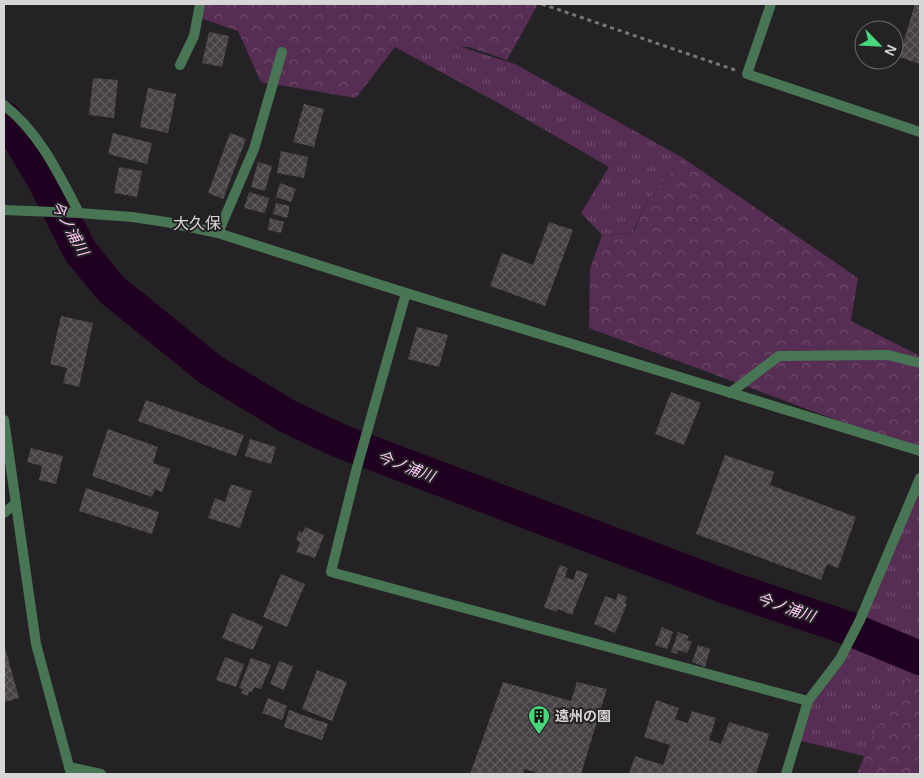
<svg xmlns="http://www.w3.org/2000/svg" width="924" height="778" font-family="Arial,'Noto Sans JP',sans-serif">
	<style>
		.grass { fill: url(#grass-tufts) }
		.forest { fill: url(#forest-crowns) }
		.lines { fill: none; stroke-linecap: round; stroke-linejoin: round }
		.river { stroke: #200020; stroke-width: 34 }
		.building { fill: url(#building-cross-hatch) }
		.path { stroke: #797678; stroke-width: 3; stroke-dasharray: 4 4; stroke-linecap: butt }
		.minor { stroke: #487654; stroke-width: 10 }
		.tertiary { stroke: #487654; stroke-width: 10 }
		.labels { text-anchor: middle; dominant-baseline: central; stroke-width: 4; stroke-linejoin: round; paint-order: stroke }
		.poi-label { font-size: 14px; font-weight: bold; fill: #d8d5d7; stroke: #252225; text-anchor: start }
		.water-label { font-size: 15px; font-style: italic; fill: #fdccf8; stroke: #252225 }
		.quarter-label { font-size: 16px; fill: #d8d5d7; stroke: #252225 }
	</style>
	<defs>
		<pattern id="grass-tufts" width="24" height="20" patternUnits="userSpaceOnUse" patternTransform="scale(1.25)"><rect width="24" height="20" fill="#562d53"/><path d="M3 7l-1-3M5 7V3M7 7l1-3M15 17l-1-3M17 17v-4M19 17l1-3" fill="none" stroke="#6e4b6b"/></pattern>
		<pattern id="forest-crowns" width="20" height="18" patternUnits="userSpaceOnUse" patternTransform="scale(1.25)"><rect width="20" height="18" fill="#562d53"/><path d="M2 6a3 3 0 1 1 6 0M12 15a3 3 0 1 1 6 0" fill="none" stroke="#6e4b6b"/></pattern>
		<pattern id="building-cross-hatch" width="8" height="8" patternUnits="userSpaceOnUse" patternTransform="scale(1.25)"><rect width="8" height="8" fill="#454144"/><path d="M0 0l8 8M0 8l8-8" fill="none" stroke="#5f5c5e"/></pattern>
	</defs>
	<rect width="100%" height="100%" fill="#252225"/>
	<g class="grass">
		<path d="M395 47H461L515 64 683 158 647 201 633 232 602 235 581 213 609 167 502 105Z"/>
		<path d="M920 478V676L911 673 864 756 797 740 808 701 849 652Z"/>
	</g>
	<g class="forest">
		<path d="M197 4H538L507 60 469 47H395L356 98 261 82 238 31 197 17Z"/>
		<path d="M683 158 858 278 851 321 920 356V451L589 328 590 269 602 235 634 232 647 201Z"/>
		<path d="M911 673 920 676V774H857L873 734Z"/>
	</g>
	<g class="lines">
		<path class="river" d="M4 118 21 141 44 180 80 251 111 289 211 370 289 417 340 441 729 588 845 627 920 658"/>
	</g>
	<g class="building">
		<path d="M915 4H920V64L899 57Z"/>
		<path d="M209 32 229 36 222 67 202 63Z"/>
		<path d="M93 78 118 80 114 118 89 115Z"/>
		<path d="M148 88 176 94 168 133 140 127Z"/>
		<path d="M304 104 324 109 314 147 293 142Z"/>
		<path d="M113 133 152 143 147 164 108 154Z"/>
		<path d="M230 133 246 139 223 199 208 193Z"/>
		<path d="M281 151 308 157 304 178 277 173Z"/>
		<path d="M258 162 272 166 265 191 251 187Z"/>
		<path d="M119 167 142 171 137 197 114 193Z"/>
		<path d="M280 183 296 189 291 202 276 197Z"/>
		<path d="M249 192 269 198 265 213 244 208Z"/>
		<path d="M276 203 290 206 287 218 273 214Z"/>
		<path d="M270 218 284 222 281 233 268 230Z"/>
		<path d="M549 222 573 230 545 306 490 286 502 253 533 265Z"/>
		<path d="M61 316 93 323 79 387 63 383 67 368 50 364Z"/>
		<path d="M417 327 448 335 439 367 408 359Z"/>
		<path d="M671 392 701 403 684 445 655 434Z"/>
		<path d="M146 400 244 435 236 456 138 421Z"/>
		<path d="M108 429 158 447 153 463 170 469 162 492 155 489 152 497 92 476Z"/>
		<path d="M250 439 276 447 271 464 245 456Z"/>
		<path d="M31 448 63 456 56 484 39 480 42 466 27 462Z"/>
		<path d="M725 455 774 472 770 485 856 517 838 568 827 564 821 580 696 534Z"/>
		<path d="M231 484 252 491 240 528 208 518 215 498 225 502Z"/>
		<path d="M86 488 159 512 152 534 79 511Z"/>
		<path d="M305 527 324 535 315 558 296 552 300 542 296 540 299 531 302 533Z"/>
		<path d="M560 565 568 568 565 577 573 580 577 570 588 574 572 615 558 609 556 612 544 607Z"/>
		<path d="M281 574 305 584 287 627 263 617Z"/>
		<path d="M618 593 627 597 625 603 627 604 615 633 594 624 605 596 616 600Z"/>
		<path d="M232 613 263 626 253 650 222 638Z"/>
		<path d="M662 627 673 632 667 649 655 645Z"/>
		<path d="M678 632 689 636 687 640 692 642 687 653 678 650 677 654 671 652Z"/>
		<path d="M4 644 19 698 4 702Z"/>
		<path d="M698 645 710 649 705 667 692 662Z"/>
		<path d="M225 657 244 664 236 687 216 680Z"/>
		<path d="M251 658 271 665 261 689 254 687 252 692 249 691 248 696 241 693 243 689 239 688Z"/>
		<path d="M279 661 293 666 284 690 270 684Z"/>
		<path d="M317 670 347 682 332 721 302 709Z"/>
		<path d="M503 682 571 701 577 682 607 689 581 774H540L525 769 523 774H470Z"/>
		<path d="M268 698 287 706 282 720 262 713Z"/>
		<path d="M656 700 679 708 675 719 688 723 692 711 716 718 709 740 721 744 729 722 769 734 756 774H629L635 756 663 765 670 745 644 737Z"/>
		<path d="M289 710 328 724 322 740 284 727Z"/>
	</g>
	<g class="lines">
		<path class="path" d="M542 4 735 70"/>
		<g class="minor">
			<path d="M771 4 747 74 920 132"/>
			<path d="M180 65 194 36 200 4"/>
			<path d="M4 105C39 132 59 174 79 213"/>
			<path d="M218 233 254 149 282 52"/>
			<path d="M406 293 356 471 331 572 808 701"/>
			<path d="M730 393 779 356 888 355 920 363"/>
			<path d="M4 513 16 503"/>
			<path d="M69 767 101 774"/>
			<path d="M786 774 808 701 840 659 860 620 920 478"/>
		</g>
		<g class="tertiary">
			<path d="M4 210 79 213 132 217 166 222 218 233 406 293 920 451"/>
			<path d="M4 420 36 644 71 774"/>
		</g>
	</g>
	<defs>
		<g id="building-pin" transform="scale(1.125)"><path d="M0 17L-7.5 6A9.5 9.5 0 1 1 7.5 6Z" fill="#45d77a" stroke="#252225"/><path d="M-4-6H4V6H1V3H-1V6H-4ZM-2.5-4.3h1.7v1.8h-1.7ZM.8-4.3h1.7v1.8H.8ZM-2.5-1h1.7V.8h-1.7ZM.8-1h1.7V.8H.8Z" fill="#111"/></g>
	</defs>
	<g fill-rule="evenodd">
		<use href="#building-pin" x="539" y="716"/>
	</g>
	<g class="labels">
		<g class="poi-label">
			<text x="555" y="716">遠州の園</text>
		</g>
		<g class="water-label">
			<text transform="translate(70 228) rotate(61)">今ノ浦川</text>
			<text transform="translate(406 466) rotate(21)">今ノ浦川</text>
			<text transform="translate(786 607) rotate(19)">今ノ浦川</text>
		</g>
		<g class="quarter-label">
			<text x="197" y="223">大久保</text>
		</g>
	</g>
	<rect width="924" height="778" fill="none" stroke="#d8d5d7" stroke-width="10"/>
	<g transform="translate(879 45) rotate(114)"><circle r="24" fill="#252225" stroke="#6d6a6c"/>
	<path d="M0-4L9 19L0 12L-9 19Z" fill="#45d77a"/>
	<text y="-8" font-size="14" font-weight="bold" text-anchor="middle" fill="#d8d5d7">N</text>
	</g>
</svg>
